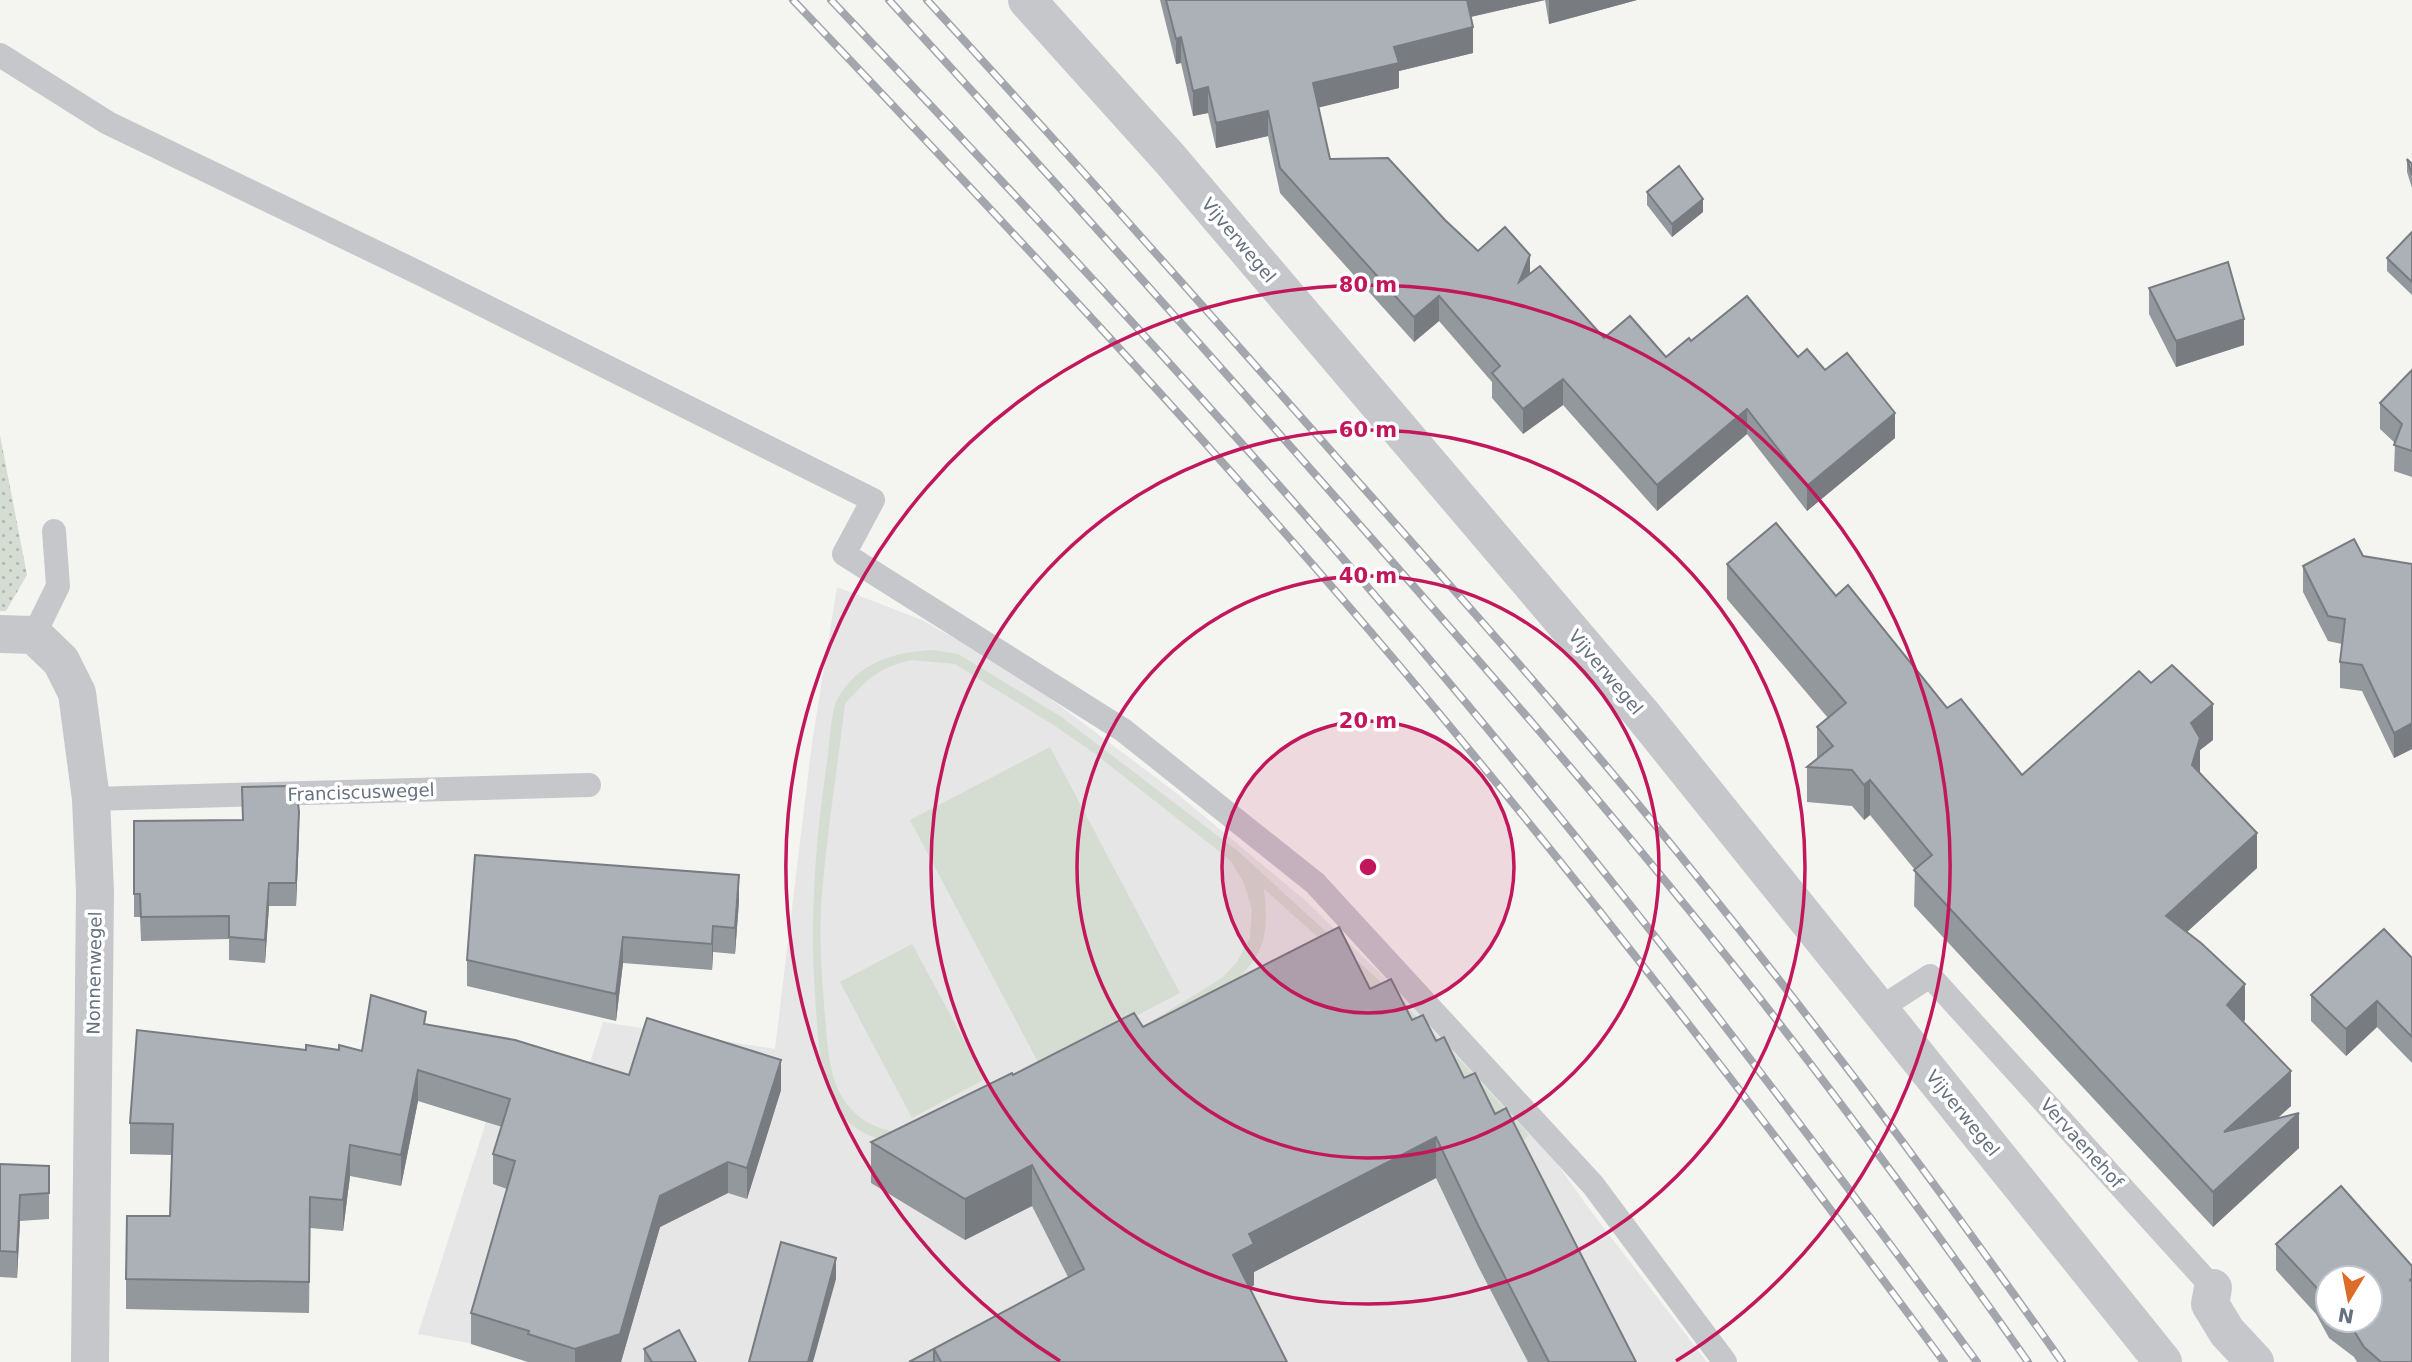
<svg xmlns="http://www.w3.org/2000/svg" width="2412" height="1362" font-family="'DejaVu Sans',sans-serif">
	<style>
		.built { fill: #e5e6e5 }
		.grass { fill: url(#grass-dots) }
		.pitch { fill: #d5dcd2; fill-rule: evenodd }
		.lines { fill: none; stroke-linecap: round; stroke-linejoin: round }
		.lane { stroke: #c5c7cb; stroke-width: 24 }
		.street { stroke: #c5c7cb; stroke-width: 38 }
		.rail-casing { stroke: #a3a7ad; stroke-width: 8 }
		.rail { stroke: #fff; stroke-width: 5; stroke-dasharray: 16; stroke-linecap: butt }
		.wall { fill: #93989d; fill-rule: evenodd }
		.shaded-wall { fill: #787c80 }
		.building { fill: #abb1b7; stroke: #787c80; stroke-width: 2 }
		.ring { fill: none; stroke: #c2185b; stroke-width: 3.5 }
		.labels { text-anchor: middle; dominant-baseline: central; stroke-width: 7; stroke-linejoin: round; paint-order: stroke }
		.street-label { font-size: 18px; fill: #657181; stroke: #fff }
		.centre { fill: #c2185b; stroke: #fff; stroke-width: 3.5 }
		.ring-label { font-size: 21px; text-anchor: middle; font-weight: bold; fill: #c2185b; stroke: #fff; stroke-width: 7; stroke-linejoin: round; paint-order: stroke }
	</style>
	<defs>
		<pattern id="grass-dots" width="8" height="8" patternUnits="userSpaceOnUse" patternTransform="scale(1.75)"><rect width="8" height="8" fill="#d5dcd2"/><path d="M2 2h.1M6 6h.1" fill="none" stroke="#b0b7b0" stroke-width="1.8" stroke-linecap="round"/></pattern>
	</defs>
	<rect width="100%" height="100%" fill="#f4f5f1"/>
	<path class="built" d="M837 587 922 620 1015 672 1175 792 1306 901 1425 1017 1525 1118 1587 1206 1707 1362H528L480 1345 418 1334 486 1122 510 1130 581 1091 603 1022 775 1049 812 743Z"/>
	<path class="grass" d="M0 435 27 575 6 611H0Z"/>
	<g class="pitch">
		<path d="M933 650 958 654 1060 716 1239 852 1395 995 1459 1059 1529 1135 1521 1143C1439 1053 1355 968 1264 889 1271 947 1259 962 1215 999L936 1143C905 1146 863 1142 843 1116 819 1084 819 1047 816 1009 809 922 815 841 828 755 830 740 831 710 838 698 859 662 894 652 933 650ZM911 660 955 664 1055 726 1094 753 1230 860 1244 883 1252 910 1250 938 1237 962 1222 978 1152 1021 932 1132C904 1134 874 1133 853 1111 828 1086 828 1049 825 1016 822 980 819 941 821 905 826 838 837 771 845 704 868 678 877 669 911 660Z"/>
		<path d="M1050 747 1180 993 1040 1066 910 820Z"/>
		<path d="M912 944 985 1079 912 1118 840 982Z"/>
	</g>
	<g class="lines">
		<g class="lane">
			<path d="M0 55 108 123 421 274 873 500 844 554 1123 730 1315 883 1593 1185 1725 1362"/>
			<path d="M34 635 58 586 54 531"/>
			<path d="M91 799 589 785"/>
			<path d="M1879 1009 1930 976 2213 1288"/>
		</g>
		<g class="street">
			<path d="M1027 0 1170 159 1641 713 2163 1362"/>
			<path d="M0 634 34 635 61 661 77 693 91 799 95 892 90 1362"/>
			<path d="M2213 1288 2210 1304 2227 1332 2255 1362"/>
		</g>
		<g class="rail-casing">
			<g id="rail">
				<path d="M793 0C1001 219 1208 439 1403 670 1591 894 1770 1126 1944 1362"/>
				<path d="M831 0C1076 258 1317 518 1541 794 1692 979 1836 1170 1977 1362"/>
				<path d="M889 0C1040 165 1189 331 1336 498 1480 661 1623 825 1758 996 1851 1115 1941 1238 2028 1362"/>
				<path d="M927 0C1074 160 1217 322 1361 485 1477 616 1594 747 1703 884 1828 1039 1947 1199 2062 1362"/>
			</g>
		</g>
		<use href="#rail" class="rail"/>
	</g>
	<g class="wall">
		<path d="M1160 0H1545L1471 17 1473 53 1399 71V88L1319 107 1330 159 1445 220 1478 251 1530 273 1604 338 1666 357 1691 341 1798 357 1825 370 1895 438 1807 511 1747 434 1657 511 1563 405 1523 434 1492 398V382L1439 321 1414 342 1280 193 1268 136 1216 148 1208 113 1193 116 1181 63 1176 64Z"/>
		<path d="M1545 0H1637L1549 24Z"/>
		<path d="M2407 159 2412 164V188L2407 172Z"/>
		<path d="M1647 192 1703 212 1672 237 1647 205Z"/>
		<path d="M2412 232V295L2387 271V258Z"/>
		<path d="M2149 288 2244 345 2176 367 2149 314Z"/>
		<path d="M2412 370V477L2394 471 2395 443 2380 429V403Z"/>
		<path d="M2363 556 2412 564V749L2394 758 2362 691 2340 688V662L2342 644 2328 641 2303 592V566Z"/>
		<path d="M1727 564 1836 596 1947 708 2022 775 2151 683 2213 740 2200 750V774L2257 868 2187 932 2245 1020 2243 1022 2291 1106 2277 1118 2299 1148 2213 1227 1914 906 1915 870 1870 815 1864 820 1852 806 1807 802V767L1817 759V727L1828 718 1727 599Z"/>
		<path d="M242 787 287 792 299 835 296 906H269L265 963 229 960V939L141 941 140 917H134V821L242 820Z"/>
		<path d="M739 901 735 954 713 952 712 970 623 963 616 1021 467 986V960Z"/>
		<path d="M2412 958V1063L2377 1027 2346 1056 2311 1021V995Z"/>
		<path d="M1370 989 1412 1020 1436 1041 1464 1078 1495 1114 1636 1362H1528L1478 1266 1436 1178 1254 1272V1285L1250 1288 1287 1362H909L1068 1277 1032 1206 965 1240 871 1183V1142L1013 1075 1143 1027Z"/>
		<path d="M426 1024 629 1075 781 1090 747 1199 728 1193 660 1227 621 1362H528L471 1344V1313L507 1189 493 1184V1154L502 1127 418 1101 401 1186 350 1176 343 1231 310 1228 309 1313 126 1309V1279L170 1216 172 1155 130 1154V1123L306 1050H339L362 1051Z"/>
		<path d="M0 1164 49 1166V1219L20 1221 17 1278 0 1277Z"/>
		<path d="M2341 1186 2412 1266V1362H2357L2354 1357 2329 1338 2316 1314 2276 1270V1244ZM2328 1278H2370V1320H2328Z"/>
		<path d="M644 1349 696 1362H644Z"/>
	</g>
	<g class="shaded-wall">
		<path d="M1465 0H1545L1465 18Z"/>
		<path d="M1549 0H1637L1549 24Z"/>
		<path d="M1473 27V53L1399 71V88L1313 109V83L1394 47Z"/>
		<path d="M1181 37V63L1176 64V39Z"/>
		<path d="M1208 87V113L1193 116V91Z"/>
		<path d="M1268 111V136L1216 148V123Z"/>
		<path d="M1703 199V212L1672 237V224Z"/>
		<path d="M1530 255V280L1519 282Z"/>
		<path d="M1439 296V321L1414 342V317Z"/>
		<path d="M2244 319V345L2176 367V341Z"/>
		<path d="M1563 379V405L1523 434V409Z"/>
		<path d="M1747 409V434L1657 511V485Z"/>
		<path d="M1895 413V438L1807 511V486Z"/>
		<path d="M2213 704V740L2200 750V774L2192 800 2191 723Z"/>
		<path d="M2412 723V749L2394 758V733Z"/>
		<path d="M1870 780V815L1864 820V785Z"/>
		<path d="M299 812V835L296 906V883Z"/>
		<path d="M2257 833V868L2166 951V916Z"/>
		<path d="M739 875V901L735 954V928Z"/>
		<path d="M269 883V906L265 963V940Z"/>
		<path d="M713 926V952L712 970V944Z"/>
		<path d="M623 937V963L616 1021V994Z"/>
		<path d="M2245 984V1020L2227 1040V1005Z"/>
		<path d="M2377 1001V1027L2346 1056V1029Z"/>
		<path d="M781 1060V1090L747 1199V1168Z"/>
		<path d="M418 1070V1101L401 1186V1155Z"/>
		<path d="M2291 1071V1106L2224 1167V1132Z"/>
		<path d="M2299 1113V1148L2213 1227V1192Z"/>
		<path d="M1436 1137V1178L1254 1272V1285L1233 1296V1255L1249 1234Z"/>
		<path d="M350 1145V1176L343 1231V1200Z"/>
		<path d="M728 1162V1193L660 1227 621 1362H575V1349L660 1196Z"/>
		<path d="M1032 1165V1206L965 1240V1199Z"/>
		<path d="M20 1195V1221L17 1278V1252Z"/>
		<path d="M836 1258V1279L813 1362H808Z"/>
	</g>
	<g class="building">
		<path d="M1166 0H1467L1473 27 1394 47 1399 63 1313 83 1330 159 1388 158 1445 220 1478 251 1505 227 1530 255 1519 282 1540 266 1604 338 1630 316 1666 357 1689 338 1691 341 1747 296 1798 357 1807 349 1825 370 1847 353 1895 413 1807 486 1747 409 1657 485 1563 379 1523 409 1492 373 1500 366 1439 296 1414 317 1280 168 1268 111 1216 123 1208 87 1193 91 1181 37 1176 39Z"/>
		<path d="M2407 159 2412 164V175Z"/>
		<path d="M1679 166 1703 199 1672 224 1647 192Z"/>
		<path d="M2412 232V282L2387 258Z"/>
		<path d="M2228 262 2244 319 2176 341 2149 288Z"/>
		<path d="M2412 370V451L2394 445 2402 424 2380 403Z"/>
		<path d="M1776 523 1836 596 1848 585 1947 708 1961 699 2022 775 2139 671 2151 683 2172 665 2213 704 2191 723 2200 738 2192 765 2257 833 2166 916 2201 943 2245 984 2227 1005 2291 1071 2224 1132 2299 1113 2213 1192 1914 870 1932 855 1870 780 1864 785 1852 770 1807 767 1833 746 1817 727 1846 703 1727 564Z"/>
		<path d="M2354 539 2363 556 2412 564V723L2394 733 2362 665 2340 662 2345 619 2328 616 2303 566Z"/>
		<path d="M286 786 287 792 297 791 299 812 296 883H269L265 940 229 937V916L141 917 140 894H134V821L243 820 242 787Z"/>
		<path d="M475 855 739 875 735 928 713 926 712 944 623 937 616 994 467 960Z"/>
		<path d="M1339 927 1370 989 1391 979 1412 1020 1423 1015 1436 1041 1444 1037 1464 1078 1475 1073 1495 1114 1506 1108 1636 1362H1549L1478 1225 1436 1137 1249 1234 1254 1244 1233 1255 1287 1362H941L934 1349V1362H909L1084 1269 1032 1165 965 1199 871 1142 1012 1073 1013 1075 1134 1013 1143 1027Z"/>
		<path d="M2384 929 2412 958V1037L2377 1001 2346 1029 2311 995Z"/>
		<path d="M371 995 426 1012 424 1024 515 1040 629 1075 647 1018 781 1060 747 1168 728 1162 660 1196 620 1334 575 1349 528 1334 529 1331 471 1313 515 1161 493 1154 510 1099 418 1070 401 1155 350 1145 343 1200 310 1197 309 1282 126 1279 127 1216H170L173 1124 130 1123 137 1030 306 1050V1045L339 1050V1045L362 1051Z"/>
		<path d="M0 1164 49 1166V1193L20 1195 17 1252 0 1251Z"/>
		<path d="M2341 1186 2412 1266V1278L2410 1280 2412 1282V1362H2381L2364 1347 2354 1331 2340 1320H2370V1278H2328V1309L2316 1287 2276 1244Z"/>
		<path d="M781 1242 836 1258 808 1362H749Z"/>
		<path d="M679 1330 696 1362H652L644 1349Z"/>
	</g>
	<circle cx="1368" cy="867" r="146" fill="#c2185b" fill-opacity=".12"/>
	<g class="ring">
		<circle cx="1368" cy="867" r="146"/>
		<circle cx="1368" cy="867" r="291"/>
		<circle cx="1368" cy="867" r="437"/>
		<path d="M1060 1361A582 582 0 1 1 1676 1361"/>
	</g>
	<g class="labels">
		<g class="street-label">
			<text transform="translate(1239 240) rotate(50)">Vijverwegel</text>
			<text transform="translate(1606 672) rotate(50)">Vijverwegel</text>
			<text transform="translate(361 792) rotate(-2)">Franciscuswegel</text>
			<text transform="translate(94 973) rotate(-89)">Nonnenwegel</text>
			<text transform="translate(1963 1113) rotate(51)">Vijverwegel</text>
			<text transform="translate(2082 1143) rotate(48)">Vervaenehof</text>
		</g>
	</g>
	<circle cx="1368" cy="867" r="10" class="centre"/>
	<g class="ring-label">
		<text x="1368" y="292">80 m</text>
		<text x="1368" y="437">60 m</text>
		<text x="1368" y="583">40 m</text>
		<text x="1368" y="728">20 m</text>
	</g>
	<g transform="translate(2349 1299) rotate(190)"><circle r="33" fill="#ffffff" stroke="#c1c6cd" stroke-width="2"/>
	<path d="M0-5L12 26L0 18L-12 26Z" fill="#dd6b29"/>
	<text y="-10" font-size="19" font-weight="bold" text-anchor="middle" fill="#657181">N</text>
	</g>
</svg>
